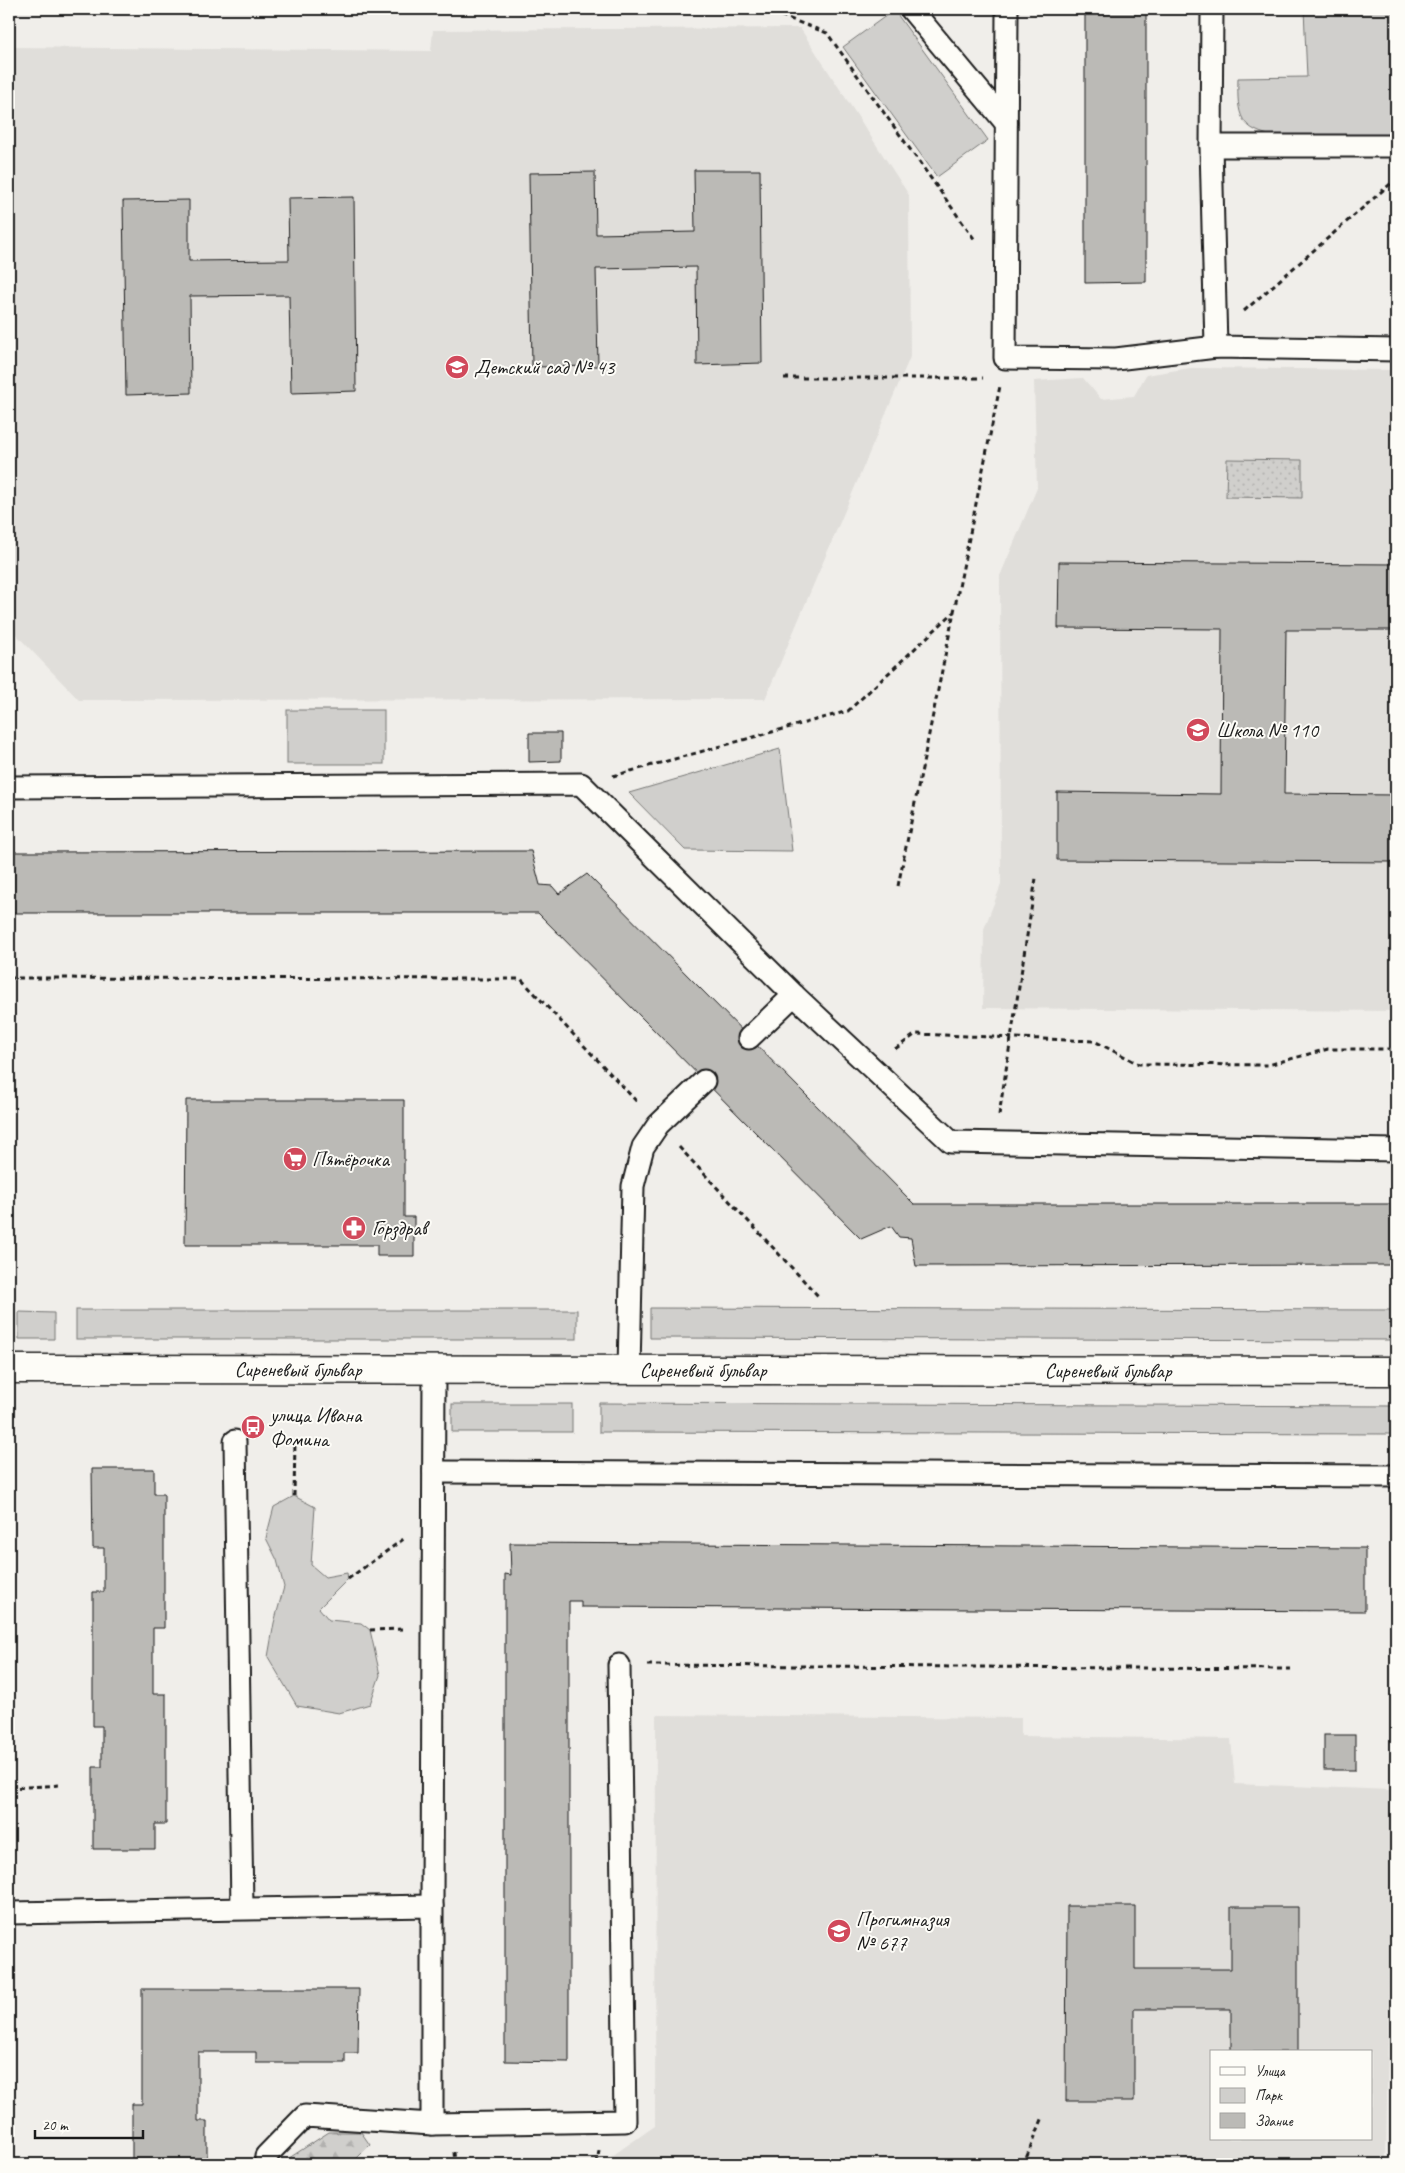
<svg xmlns="http://www.w3.org/2000/svg" width="1405" height="2173" font-family="Caveat,sans-serif">
	<style>
		.built { fill: #e0deda; fill-rule: evenodd }
		.green { fill: #d0cfcc; stroke: #767674 }
		.forest { fill: url(#forest-firs); stroke: #767674 }
		.garden { fill: url(#garden-dots); stroke: #767674 }
		.building { fill: #bbbab6; stroke: #1c1c1c }
		.lines { fill: none; stroke-linecap: round; stroke-linejoin: round }
		.lane-casing { stroke: #1c1c1c; stroke-width: 25 }
		.street-casing { stroke: #1c1c1c; stroke-width: 31 }
		.path { stroke: #1c1c1c; stroke-width: 3; stroke-dasharray: 5 4; stroke-linecap: butt }
		.lane { stroke: #fdfcf7; stroke-width: 21 }
		.street { stroke: #fdfcf7; stroke-width: 28 }
		.labels { text-anchor: middle; dominant-baseline: central; stroke-width: 4; stroke-linejoin: round; paint-order: stroke }
		.poi-label { font-size: 21px; fill: #1c1c1c; stroke: #fdfcf7; text-anchor: start }
		.street-label { font-size: 21px; fill: #1c1c1c; stroke: #fdfcf7 }
	</style>
	<defs>
		<pattern id="forest-firs" width="22" height="20" patternUnits="userSpaceOnUse" patternTransform="scale(1.25)"><rect width="22" height="20" fill="#d0cfcc"/><path d="M5 1l3.5 6h-7zM16 11l3.5 6h-7z" fill="#b2b1af"/></pattern>
		<pattern id="garden-dots" width="8" height="8" patternUnits="userSpaceOnUse" patternTransform="scale(1.25)"><rect width="8" height="8" fill="#d0cfcc"/><path d="M2 2h.1M6 6h.1" fill="none" stroke="#b2b1af" stroke-width="1.8" stroke-linecap="round"/></pattern>
	</defs>
	<rect width="100%" height="100%" fill="#f0eeea"/>
	<filter id="ink" filterUnits="userSpaceOnUse"><feTurbulence type="fractalNoise" baseFrequency=".02" numOctaves="2"/><feDisplacementMap in="SourceGraphic" scale="10" xChannelSelector="R" yChannelSelector="G"/><feConvolveMatrix kernelMatrix="1 2 1 2 8 2 1 2 1" color-interpolation-filters="sRGB"/></filter>
	<g filter="url(#ink)">
		<g class="built">
			<path d="M800 28 909 195 910 357 765 699 79 700 9 627V47L431 51 433 30Z"/>
			<path d="M1190 368 1396 370V1011L983 1008 984 929 1001 885 1000 576 1037 488 1034 381 1083 378 1101 399 1134 396 1146 375Z"/>
			<path d="M656 1715 1021 1718V1736L1231 1739 1235 1784 1392 1790 1386 2164H609V2158L655 2126ZM1211 2052H1371V2139H1211Z"/>
		</g>
		<g class="green">
			<path d="M1304 9H1396V135L1280 137C1239 131 1237 116 1238 78L1307 77Z"/>
			<path d="M894 10 988 140 937 177 843 47Z"/>
			<rect x="287" y="710" width="97" height="54"/>
			<path d="M780 749 792 851 685 850 629 793Z"/>
			<path d="M650 1308 1396 1310V1340L650 1338Z"/>
			<rect x="76" y="1310" width="501" height="29"/>
			<path d="M19 1312 54 1313V1339H19Z"/>
			<path d="M599 1403 1396 1406V1434L599 1432Z"/>
			<rect x="452" y="1404" width="120" height="28"/>
			<path d="M294 1496 315 1507 311 1565 325 1577 347 1573 348 1579 319 1608 329 1620 361 1623 370 1630 380 1675 370 1704 339 1713 297 1706 268 1657 274 1623 284 1587 277 1560 266 1538 274 1507Z"/>
		</g>
		<g class="forest">
			<path d="M329 2132H361L370 2145 351 2164H280Z"/>
			<path d="M459 2160 507 2161 511 2164H462Z"/>
		</g>
		<path class="garden" d="M1227 459 1302 460V498L1226 497Z"/>
		<g class="building">
			<rect x="335" y="9" width="32" height="3"/>
			<path d="M1085 9H1146V282L1085 283Z"/>
			<path d="M694 170H760L762 363 697 365 696 267 596 269 598 366 532 367 529 173 595 172 596 234 695 232Z"/>
			<path d="M354 197 356 391 291 393 289 295 190 296 191 393 126 395 123 201 189 200V261L289 260 288 198Z"/>
			<path d="M1059 562 1396 564V630H1286L1284 794 1396 795V862L1057 860V792L1221 794 1222 629 1058 628Z"/>
			<path d="M529 733H561V761L529 762Z"/>
			<path d="M531 851 540 885 552 886 559 894 587 874 914 1204H1396V1265L916 1266 911 1238 899 1237 891 1226 861 1239 538 913H9V852Z"/>
			<path d="M186 1100H404V1217H414V1256H377V1245H185Z"/>
			<path d="M92 1469H154V1494H164V1628H153V1694H166V1824H155V1849H93V1767H102V1726H93V1592H104V1548H93Z"/>
			<path d="M510 1543 1365 1548V1611L581 1607V1601H569V2062L505 2061V1574L511 1575Z"/>
			<rect x="1324" y="1735" width="31" height="35"/>
			<path d="M1067 1906H1135V1969H1231V1907H1298V2052H1231V2009H1134V2101H1066Z"/>
			<path d="M142 1989H359L358 2053H345V2063H256V2052H198V2121H207V2164H132V2104H142Z"/>
		</g>
		<g class="lines">
			<g class="lane-casing">
				<g id="lane">
					<path d="M911 9 1006 123"/>
					<path d="M1007 9 1005 358 1116 359 1216 347 1396 350"/>
					<path d="M1212 9 1211 146 1216 347"/>
					<path d="M1211 146H1396"/>
					<path d="M9 787 581 784 794 995 951 1142 1396 1150"/>
					<path d="M749 1038 794 995"/>
					<path d="M629 1370 633 1186 643 1147 658 1125 704 1081"/>
					<path d="M235 1441 242 1908"/>
					<path d="M434 1472 1396 1476"/>
					<path d="M432 1906 434 1370"/>
					<path d="M9 1913 432 1906V2124L305 2116 266 2156V2164"/>
					<path d="M432 2124 625 2121 619 1665"/>
				</g>
			</g>
			<g class="street-casing">
				<g id="street">
					<path id="s1" d="M9 1369 1396 1371"/>
				</g>
			</g>
			<g class="path">
				<path d="M764 9 827 33 975 240"/>
				<path d="M1244 311 1396 179"/>
				<path d="M784 378H983"/>
				<path d="M613 776 848 711 954 612"/>
				<path d="M898 886 1000 386"/>
				<path d="M9 978 521 979 639 1104"/>
				<path d="M895 1049 916 1034 1094 1041 1139 1064 1268 1065 1328 1049H1396"/>
				<path d="M999 1115 1036 878"/>
				<path d="M679 1147 820 1298"/>
				<path d="M294 1496 295 1440"/>
				<path d="M348 1579 405 1538"/>
				<path d="M370 1630 404 1629"/>
				<path d="M647 1665 1291 1669"/>
				<path d="M9 1788 61 1785"/>
				<path d="M454 2152 455 2164"/>
				<path d="M597 2164 599 2150"/>
				<path d="M1021 2164 1025 2161 1043 2117"/>
			</g>
			<use href="#lane" class="lane"/>
			<use href="#street" class="street"/>
		</g>
	</g>
	<defs>
		<g id="school-disc" transform="scale(1.25)"><circle r="9.5" fill="#d1495b" stroke="#fdfcf7"/><path d="M0-5L7-2L0 1L-7-2ZM-4 1L0 2.5L4 1V4Q0 6-4 4Z" fill="#fff"/></g>
		<g id="supermarket-disc" transform="scale(1.25)"><circle r="9.5" fill="#d1495b" stroke="#fdfcf7"/><path d="M-6-5.5h2.5l.6 2H6L4.5 2H-2.5L-4.4-4H-6ZM-1.5 3.2a1.3 1.3 0 1 0 .1 0ZM3 3.2a1.3 1.3 0 1 0 .1 0Z" fill="#fff"/></g>
		<g id="pharmacy-disc" transform="scale(1.25)"><circle r="9.5" fill="#d1495b" stroke="#fdfcf7"/><path d="M-2-6h4v4h4v4h-4v4h-4v-4h-4v-4h4Z" fill="#fff"/></g>
		<g id="bus-disc" transform="scale(1.25)"><circle r="9.5" fill="#d1495b" stroke="#fdfcf7"/><path d="M-5-6H5V4H4V6H2V4H-2V6H-4V4H-5ZM-3.5-4V0h7V-4ZM-3.5 1.2v1.5H-2V1.2ZM2 1.2v1.5H3.5V1.2Z" fill="#fff"/></g>
	</defs>
	<g fill-rule="evenodd">
		<use href="#school-disc" x="457" y="367"/>
		<use href="#school-disc" x="1198" y="730"/>
		<use href="#supermarket-disc" x="295" y="1159"/>
		<use href="#pharmacy-disc" x="354" y="1228"/>
		<use href="#bus-disc" x="253" y="1427"/>
		<use href="#school-disc" x="839" y="1931"/>
	</g>
	<g class="labels">
		<g class="poi-label">
			<text x="474" y="367">Детский сад № 43</text>
			<text x="1216" y="730">Школа № 110</text>
			<text x="312" y="1159">Пятёрочка</text>
			<text x="372" y="1228">Горздрав</text>
			<text x="270" y="1415">улица Ивана<tspan x="270" dy="24">Фомина</tspan></text>
			<text x="856" y="1919">Прогимназия<tspan x="856" dy="24">№ 677</tspan></text>
		</g>
		<g class="street-label">
			<text stroke="none"><textPath href="#s1" startOffset="289">Сиреневый бульвар</textPath></text>
			<text stroke="none"><textPath href="#s1" startOffset="694">Сиреневый бульвар</textPath></text>
			<text stroke="none"><textPath href="#s1" startOffset="1099">Сиреневый бульвар</textPath></text>
		</g>
	</g>
	<rect width="1405" height="2173" fill="none" stroke="#fdfcf7" stroke-width="30"/>
	<rect x="15" y="15" width="1375" height="2143" fill="none" stroke="#1c1c1c" stroke-width="2" filter="url(#ink)"/>
	<rect x="1210" y="2050" width="162" height="90" fill="#fdfcf7" stroke="#a3a29f"/>
	<rect x="1220" y="2067" width="25" height="8" fill="#fdfcf7" stroke="#a3a29f"/>
	<text x="1255" y="2076" font-size="15" fill="#1c1c1c">Улица</text>
	<rect x="1220" y="2088" width="25" height="15" fill="#d0cfcc" stroke="#a3a29f"/>
	<text x="1255" y="2100" font-size="15" fill="#1c1c1c">Парк</text>
	<rect x="1220" y="2113" width="25" height="15" fill="#bbbab6" stroke="#a3a29f"/>
	<text x="1255" y="2126" font-size="15" fill="#1c1c1c">Здание</text>
	<path d="M35 2130v8h108v-8" fill="none" stroke="#1c1c1c" stroke-width="2.5"/>
	<text x="42" y="2130" font-size="15" fill="#1c1c1c" stroke="#fdfcf7" stroke-width="4" paint-order="stroke">20 m</text>
</svg>
